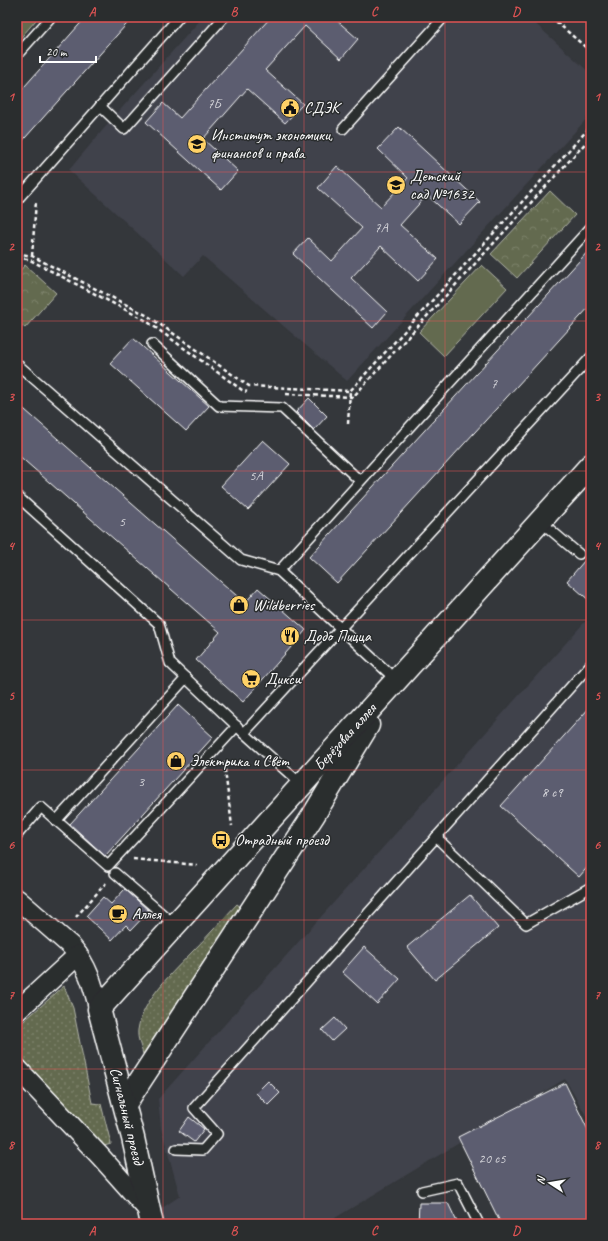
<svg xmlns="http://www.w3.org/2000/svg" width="608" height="1241" font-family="Caveat,sans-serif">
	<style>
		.built { fill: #40424b }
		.grass { fill: url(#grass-dots); stroke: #b2b5a8 }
		.forest { fill: url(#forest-crowns); stroke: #b2b5a8 }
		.pitch { fill: #646b50; stroke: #b2b5a8 }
		.building { fill: #5b5d6f; stroke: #fff }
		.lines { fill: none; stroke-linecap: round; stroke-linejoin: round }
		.service-casing { stroke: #fff; stroke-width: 12 }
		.minor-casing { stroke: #fff; stroke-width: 22 }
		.secondary-casing { stroke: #fff; stroke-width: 25 }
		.path { stroke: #fff; stroke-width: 2.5; stroke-dasharray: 4 3; stroke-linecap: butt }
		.service { stroke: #2a2d2e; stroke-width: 9 }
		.minor { stroke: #2a2d2e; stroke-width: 19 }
		.secondary { stroke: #2a2d2e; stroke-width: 22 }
		.grid { fill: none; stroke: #de5353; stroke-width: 1; stroke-opacity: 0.55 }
		.labels { text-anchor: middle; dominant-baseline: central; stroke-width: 3; stroke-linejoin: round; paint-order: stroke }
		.number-label { font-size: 14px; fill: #d6d6db }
		.poi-label { font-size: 16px; fill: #fff; stroke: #2a2d2e; text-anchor: start }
		.street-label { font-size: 16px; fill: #fff; stroke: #2a2d2e }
		.neatline { fill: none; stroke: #de5353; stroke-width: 1.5 }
		.grid-label { font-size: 13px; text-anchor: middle; font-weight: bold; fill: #de5353 }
	</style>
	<defs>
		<pattern id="grass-dots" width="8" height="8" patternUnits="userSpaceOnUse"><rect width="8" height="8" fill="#646b50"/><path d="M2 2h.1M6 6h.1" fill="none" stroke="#7b816a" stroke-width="1.8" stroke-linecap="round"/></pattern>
		<pattern id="forest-crowns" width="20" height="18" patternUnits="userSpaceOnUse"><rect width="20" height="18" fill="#646b50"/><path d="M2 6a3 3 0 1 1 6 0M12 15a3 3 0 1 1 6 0" fill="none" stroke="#7b816a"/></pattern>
	</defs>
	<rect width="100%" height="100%" fill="#34373b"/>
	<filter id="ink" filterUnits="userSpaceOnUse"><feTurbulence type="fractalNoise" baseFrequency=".025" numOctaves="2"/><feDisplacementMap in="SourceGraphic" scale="8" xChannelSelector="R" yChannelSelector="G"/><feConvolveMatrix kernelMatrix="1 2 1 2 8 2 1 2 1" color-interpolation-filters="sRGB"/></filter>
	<g filter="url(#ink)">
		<g class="built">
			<path d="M203 17H528L591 74V114L347 381 203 256 184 276 69 170 113 118Z"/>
			<path d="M591 615V1124L565 1079 325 1224H138L180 1196 161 1128 158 1099Z"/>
		</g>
		<g class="grass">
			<path d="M237 904 241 907 143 1054C141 1046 137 1039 138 1030 142 1000 173 972 193 951 208 936 222 920 237 904Z"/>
			<path d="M64 986 73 1008 92 1103 101 1104 111 1144 104 1146 17 1054V1027Z"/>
		</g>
		<g class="forest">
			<path d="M550 191 575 215 517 278 491 254Z"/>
			<path d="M25 265 56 293 25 328 17 321V274Z"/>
		</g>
		<g class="pitch">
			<path d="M17 17H33L36 20 17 42Z"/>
			<path d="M482 265 507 288 444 356 419 332Z"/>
		</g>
		<g class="building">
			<path d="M86 17H133L17 147V95Z"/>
			<path d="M271 17H333L358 39 341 59 305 26 265 70 303 104 285 123 247 89 203 139 238 171 221 190 146 122 163 103 180 118Z"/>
			<path d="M399 127 480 202 459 224 427 195 400 225 438 259 418 281 381 246 351 278 387 312 373 328 293 254 308 238 332 261 362 228 318 188 337 166 381 207 408 178 378 149Z"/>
			<path d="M591 248V305L337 583 309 557Z"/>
			<path d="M133 338 209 406 186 431 110 363Z"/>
			<path d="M309 398 327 416 314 430 296 412Z"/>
			<path d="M17 403 245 603 258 588 306 630 243 702 196 660 220 632 17 454Z"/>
			<path d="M263 440 290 464 248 510 221 486Z"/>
			<path d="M591 553V602L567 581Z"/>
			<path d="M178 705 213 737 105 856 70 824Z"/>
			<path d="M591 706V863L579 877 501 806Z"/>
			<path d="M125 889 149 911 131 930 126 925 112 940 86 916 103 897 111 904Z"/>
			<path d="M470 895 498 928 435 980 407 947Z"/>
			<path d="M364 947 400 979 377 1004 342 972Z"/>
			<path d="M335 1018 345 1029 332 1041 322 1030Z"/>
			<path d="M268 1081 280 1093 268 1105 256 1093Z"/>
			<path d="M565 1083 591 1136V1217L577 1224H501L458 1137Z"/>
			<path d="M189 1117 204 1129 194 1142 179 1131Z"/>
			<path d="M419 1203H448L458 1224H418Z"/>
		</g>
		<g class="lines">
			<g class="service-casing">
				<g id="service">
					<path d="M17 55 51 17"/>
					<path d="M100 106 124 129 224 17"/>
					<path d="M343 129 444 17"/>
					<path d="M17 200 179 17"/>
					<path d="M152 344 219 406 282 408 360 481"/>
					<path d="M17 364 241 560 279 571 396 680"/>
					<path d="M17 496 159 624 170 663 244 733 302 785"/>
					<path d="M540 521 579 554"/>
					<path d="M279 571 591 227"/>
					<path d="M244 733 591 357"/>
					<path d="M56 821 186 678"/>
					<path d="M17 835 41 807 108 866 237 726"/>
					<path d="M436 837 526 924 591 887"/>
					<path d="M115 873 175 925"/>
					<path d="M176 1149 203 1150 217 1134 194 1108 591 664"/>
					<path d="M422 1191 458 1183 479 1224"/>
				</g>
			</g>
			<g class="minor-casing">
				<g id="minor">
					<path d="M17 899 71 946C88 966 93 985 99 1009"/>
					<path d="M17 1011 78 955"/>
					<path d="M17 1068 100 1156 149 1211"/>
				</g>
			</g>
			<g class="secondary-casing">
				<g id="secondary">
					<path d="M125 1104 313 816 368 725"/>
					<path d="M152 1224 133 1138 99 1009 591 465"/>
				</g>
			</g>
			<g class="path">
				<path d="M551 17 591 52"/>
				<path d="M17 253 32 256 148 316 249 386 350 391 591 126"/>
				<path d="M32 256 36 201"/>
				<path d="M17 258 28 259 145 320 242 390 247 392"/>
				<path d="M286 394 353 397 591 137"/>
				<path d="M348 424 350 391"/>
				<path d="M224 762 232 826"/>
				<path d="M133 859 197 865"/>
				<path d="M76 917 106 883"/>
			</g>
			<use href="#service" class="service"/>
			<use href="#minor" class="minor"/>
			<use href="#secondary" class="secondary"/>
		</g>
	</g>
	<path class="grid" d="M163 17V1224M304 17V1224M445 17V1224M17 172H591M17 321H591M17 471H591M17 620H591M17 770H591M17 920H591M17 1069H591"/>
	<defs>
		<g id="civic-disc" transform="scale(1)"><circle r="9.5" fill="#ffd166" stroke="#2a2d2e"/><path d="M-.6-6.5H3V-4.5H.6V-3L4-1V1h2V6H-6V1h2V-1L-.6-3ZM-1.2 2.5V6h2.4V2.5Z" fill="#111"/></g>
		<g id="university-disc" transform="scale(1)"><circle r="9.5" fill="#ffd166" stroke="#2a2d2e"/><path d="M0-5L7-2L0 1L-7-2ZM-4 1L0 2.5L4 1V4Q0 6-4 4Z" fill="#111"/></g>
		<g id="school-disc" transform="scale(1)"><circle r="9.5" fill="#ffd166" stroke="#2a2d2e"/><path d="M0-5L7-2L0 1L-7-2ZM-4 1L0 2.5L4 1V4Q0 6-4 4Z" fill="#111"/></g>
		<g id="shop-disc" transform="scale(1)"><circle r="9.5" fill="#ffd166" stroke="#2a2d2e"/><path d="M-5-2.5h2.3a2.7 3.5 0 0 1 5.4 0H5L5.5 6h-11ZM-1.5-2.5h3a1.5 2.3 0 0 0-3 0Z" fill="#111"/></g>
		<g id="restaurant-disc" transform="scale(1)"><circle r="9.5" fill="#ffd166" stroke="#2a2d2e"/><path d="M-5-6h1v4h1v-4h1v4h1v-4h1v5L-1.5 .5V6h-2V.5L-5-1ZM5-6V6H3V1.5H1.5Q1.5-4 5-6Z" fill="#111"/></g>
		<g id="supermarket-disc" transform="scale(1)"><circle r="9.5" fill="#ffd166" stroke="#2a2d2e"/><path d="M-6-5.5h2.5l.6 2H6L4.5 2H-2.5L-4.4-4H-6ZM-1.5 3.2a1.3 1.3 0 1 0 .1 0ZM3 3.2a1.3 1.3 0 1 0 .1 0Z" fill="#111"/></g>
		<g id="bus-disc" transform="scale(1)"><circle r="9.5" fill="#ffd166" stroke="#2a2d2e"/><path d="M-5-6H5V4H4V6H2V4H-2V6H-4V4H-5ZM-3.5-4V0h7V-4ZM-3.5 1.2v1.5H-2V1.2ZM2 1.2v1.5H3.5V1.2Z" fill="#111"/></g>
		<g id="cafe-disc" transform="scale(1)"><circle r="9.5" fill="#ffd166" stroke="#2a2d2e"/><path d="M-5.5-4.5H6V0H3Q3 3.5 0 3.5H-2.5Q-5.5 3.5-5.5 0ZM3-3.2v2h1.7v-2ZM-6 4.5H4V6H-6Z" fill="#111"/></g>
	</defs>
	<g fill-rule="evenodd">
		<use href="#civic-disc" x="290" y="108"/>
		<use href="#university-disc" x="197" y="144"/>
		<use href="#school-disc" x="396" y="185"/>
		<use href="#shop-disc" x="239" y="605"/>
		<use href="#restaurant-disc" x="290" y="636"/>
		<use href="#supermarket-disc" x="251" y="679"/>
		<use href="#shop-disc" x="176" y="761"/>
		<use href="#bus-disc" x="221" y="840"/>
		<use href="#cafe-disc" x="118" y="914"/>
	</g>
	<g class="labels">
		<g class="number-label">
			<text x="214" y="103">7Б</text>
			<text x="381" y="227">7А</text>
			<text x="494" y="383">7</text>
			<text x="256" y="475">5А</text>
			<text x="122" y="521">5</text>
			<text x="141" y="781">3</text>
			<text x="552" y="792">8 с9</text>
			<text x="492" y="1158">20 с5</text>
		</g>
		<g class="poi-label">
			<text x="304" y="108">СДЭК</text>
			<text x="211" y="135">Институт экономики,<tspan x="211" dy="18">финансов и права</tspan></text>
			<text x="410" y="176">Детский<tspan x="410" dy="18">сад №1632</tspan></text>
			<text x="253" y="605">Wildberries</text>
			<text x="304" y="636">Додо Пицца</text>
			<text x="265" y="679">Дикси</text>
			<text x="190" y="761">Электрика и Свет</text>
			<text x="235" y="840">Отрадный проезд</text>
			<text x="132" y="914">Аллея</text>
		</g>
		<g class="street-label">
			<text transform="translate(345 737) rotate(-48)">Берёзовая аллея</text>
			<text transform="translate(127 1116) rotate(76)">Сигнальный проезд</text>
		</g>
	</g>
	<rect width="608" height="1241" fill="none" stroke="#2a2d2e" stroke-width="44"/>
	<g transform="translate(550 1183) rotate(282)" stroke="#2a2d2e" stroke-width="3" paint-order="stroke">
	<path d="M0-3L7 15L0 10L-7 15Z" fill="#ffffff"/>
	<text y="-6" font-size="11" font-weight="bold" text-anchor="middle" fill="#ffffff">N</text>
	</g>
	<path d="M40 56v6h56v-6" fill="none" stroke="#ffffff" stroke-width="2"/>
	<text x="46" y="56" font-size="12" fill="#ffffff" stroke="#2a2d2e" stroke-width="3" paint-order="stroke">20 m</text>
	<rect x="22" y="22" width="564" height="1197" class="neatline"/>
	<g class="grid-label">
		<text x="92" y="16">A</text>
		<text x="234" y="16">B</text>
		<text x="374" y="16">C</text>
		<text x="516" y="16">D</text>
		<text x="11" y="101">1</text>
		<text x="597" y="101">1</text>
		<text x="11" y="251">2</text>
		<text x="597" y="251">2</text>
		<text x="11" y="401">3</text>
		<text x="597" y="401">3</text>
		<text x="11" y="550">4</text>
		<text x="597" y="550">4</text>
		<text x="11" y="700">5</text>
		<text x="597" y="700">5</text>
		<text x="11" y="849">6</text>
		<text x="597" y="849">6</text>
		<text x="11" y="999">7</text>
		<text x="597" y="999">7</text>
		<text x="11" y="1149">8</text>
		<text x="597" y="1149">8</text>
		<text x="92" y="1235">A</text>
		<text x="234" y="1235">B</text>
		<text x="374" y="1235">C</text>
		<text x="516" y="1235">D</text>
	</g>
</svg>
